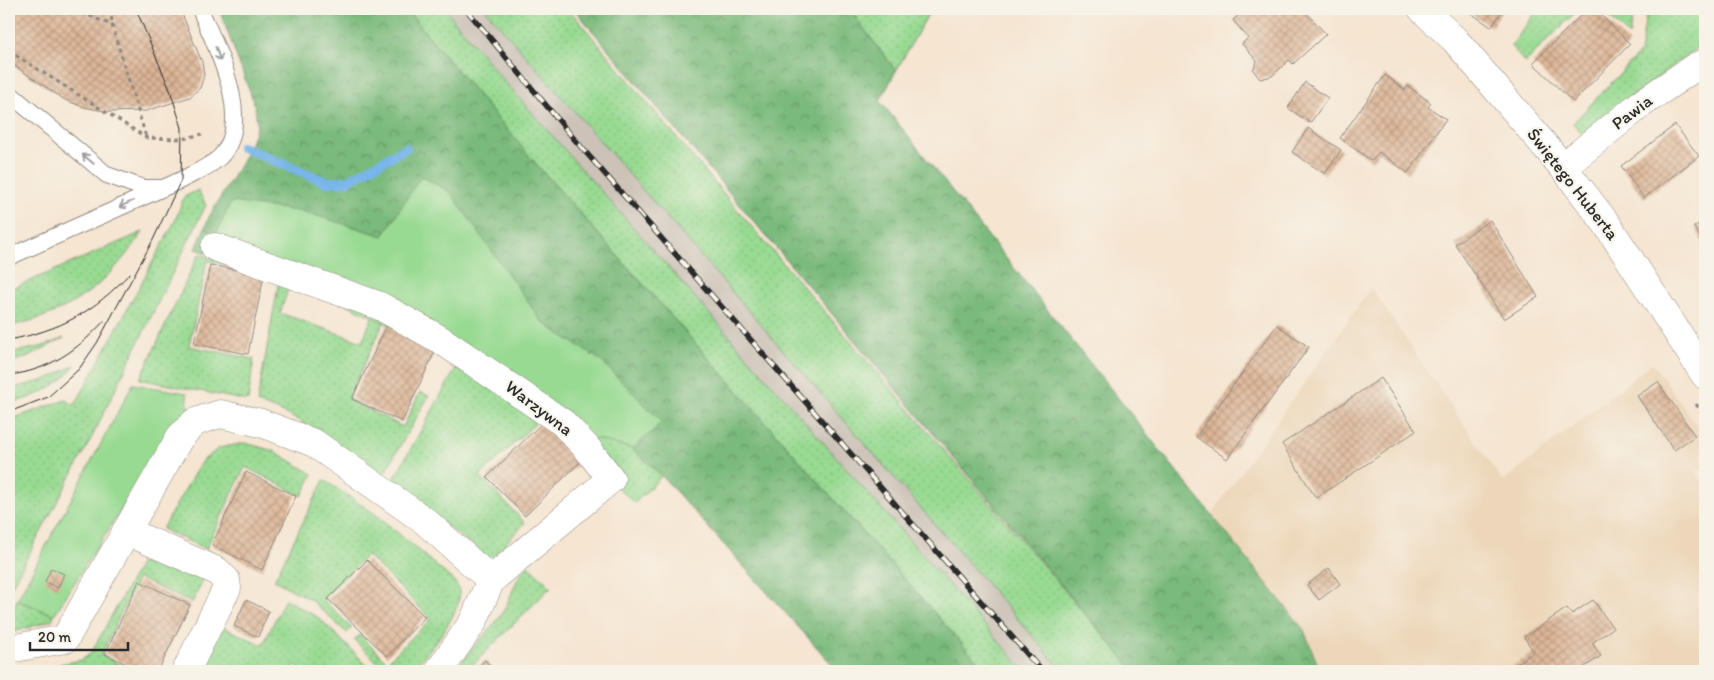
<svg xmlns="http://www.w3.org/2000/svg" width="1714" height="680" font-family="Itim,sans-serif">
	<style>
		.built { fill: #edd7ba }
		.railway { fill: #ccc2b8 }
		.grass { fill: url(#grass-dots); stroke: #62825e }
		.forest { fill: url(#forest-crowns); stroke: #527254 }
		.green { fill: #98da92; stroke: #62825e }
		.lines { fill: none; stroke-linecap: round; stroke-linejoin: round }
		.stream { stroke: #78b5ea; stroke-width: 10 }
		.building { fill: url(#building-cross-hatch) }
		.lane-casing { stroke: #90887e; stroke-width: 18 }
		.street-casing { stroke: #90887e; stroke-width: 29 }
		.path { stroke: #90887e; stroke-width: 3; stroke-dasharray: 4 4; stroke-linecap: butt }
		.lane { stroke: #fff; stroke-width: 16 }
		.street { stroke: #fff; stroke-width: 28 }
		.tram { stroke: #2b2b2b; stroke-width: 1 }
		.rail-casing { stroke: #2b2b2b; stroke-width: 5.5 }
		.rail { stroke: #f7f3e8; stroke-width: 4; stroke-dasharray: 11; stroke-linecap: butt }
		.oneway { stroke: #a0a0a0 }
		.labels { text-anchor: middle; dominant-baseline: central; stroke-width: 4; stroke-linejoin: round; paint-order: stroke }
		.street-label { font-size: 18px; fill: #2b2b2b; stroke: #f7f3e8 }
	</style>
	<defs>
		<pattern id="grass-dots" width="8" height="8" patternUnits="userSpaceOnUse" patternTransform="scale(1.25)"><rect width="8" height="8" fill="#98da92"/><path d="M2 2h.1M6 6h.1" fill="none" stroke="#83bb7e" stroke-width="1.8" stroke-linecap="round"/></pattern>
		<pattern id="forest-crowns" width="20" height="18" patternUnits="userSpaceOnUse" patternTransform="scale(1.25)"><rect width="20" height="18" fill="#7aba7c"/><path d="M2 6a3 3 0 1 1 6 0M12 15a3 3 0 1 1 6 0" fill="none" stroke="#649766"/></pattern>
		<pattern id="building-cross-hatch" width="8" height="8" patternUnits="userSpaceOnUse" patternTransform="scale(1.25)"><rect width="8" height="8" fill="#ddb596"/><path d="M0 0l8 8M0 8l8-8" fill="none" stroke="#b3937b"/></pattern>
	</defs>
	<rect width="100%" height="100%" fill="#f7f3e8"/>
	<filter id="ink" filterUnits="userSpaceOnUse"><feTurbulence type="fractalNoise" baseFrequency=".02" numOctaves="2"/><feDisplacementMap in="SourceGraphic" scale="10" xChannelSelector="R" yChannelSelector="G"/><feConvolveMatrix kernelMatrix="1 2 1 2 8 2 1 2 1" color-interpolation-filters="sRGB"/></filter>
	<filter id="wash" filterUnits="userSpaceOnUse"><feTurbulence type="fractalNoise" baseFrequency=".0096" numOctaves="4" result="noise"/><feDisplacementMap in="SourceGraphic" scale="20" xChannelSelector="R" yChannelSelector="G"/><feGaussianBlur stdDeviation="1.12" result="paint"/><feColorMatrix in="noise" values="0 0 0 0 0 0 0 0 0 0 0 0 0 0 0 0 0 1.4 0 .05"/><feComposite in="paint" operator="in"/></filter>
	<g filter="url(#wash)">
		<rect width="100%" height="100%" fill="#f5e5d1"/>
		<path class="built" d="M1371 288 1503 482 1652 363 1705 437V466L1696 473 1705 486V671H1320L1304 630 1211 515Z"/>
		<path class="railway" d="M445 9H485L1063 671H1025L503 80Z"/>
		<g class="grass">
			<path d="M406 9H445L503 80 1025 671H986L530 157Z"/>
			<path d="M485 9H569L746 220 1134 671H1063Z"/>
			<path d="M849 9H931L896 71Z"/>
			<path d="M1538 9H1579L1525 63 1511 46Z"/>
			<path d="M1601 9H1634L1629 36Z"/>
			<path d="M1647 9H1704L1697 48 1582 134 1573 123 1640 53Z"/>
			<path d="M198 190 206 205 90 441 9 591V420L65 400 75 405 175 221 184 197Z"/>
			<path d="M143 232C107 284 72 314 9 326V290Z"/>
			<path d="M199 254 247 269 207 261 189 346 254 359 248 401 140 379Z"/>
			<path d="M279 281 290 284 280 313 362 342 373 315 384 322 348 399 403 427 420 392 429 396 382 477C343 449 304 417 257 403Z"/>
			<path d="M64 338 26 358 9 362V353L40 347Z"/>
			<path d="M459 363 541 418 480 476 525 523 490 560 392 482Z"/>
			<path d="M75 365C61 385 33 399 9 403V389L45 380Z"/>
			<path d="M589 437 633 449 662 476 635 503 616 486Z"/>
			<path d="M245 443 274 451 313 474 302 496 245 467 206 549 162 529 201 462 219 448Z"/>
			<path d="M324 480 378 516 454 581C456 584 459 588 459 592 463 612 425 657 411 671H387L354 640 360 635 387 662 431 619 367 555 323 599 352 628 347 633 311 600 274 580Z"/>
			<path d="M149 555 205 576 192 603 138 578 101 655 134 671H65L60 664 82 660 91 653 144 557Z"/>
			<path d="M528 565 551 587 467 671H457C468 647 491 633 504 610 512 595 516 577 528 565Z"/>
			<path d="M285 599 319 618 373 671H302L296 665 289 671H193L216 624 263 645Z"/>
			<path d="M17 600 54 615 52 620 11 633 9 617Z"/>
		</g>
		<g class="forest">
			<path d="M219 9H406L530 157 986 671H838L662 476 633 449 661 422 601 361 542 322 450 193 422 176 383 236 304 212 231 202 207 253 196 249 209 217 248 151 257 126 255 106Z"/>
			<path d="M574 9H849L896 71 880 101 1304 630 1320 671H1134Z"/>
		</g>
		<g class="green">
			<path d="M421 176 450 192 542 322 601 361 662 422 633 449 589 437 554 406 214 239 231 202 304 212 383 236Z"/>
			<path d="M133 384 187 393 189 416 166 439 54 615 17 600Z"/>
		</g>
		<g class="lines">
			<path class="stream" d="M242 147 327 182 347 181 406 148"/>
		</g>
		<g id="blocks">
			<g class="building">
				<path d="M9 9H180L202 62 204 75 200 88 190 97 146 111 109 112 84 107 65 100 9 62Z"/>
				<path d="M1246 9H1303L1326 34 1293 64 1289 60 1272 76 1260 79 1253 70 1257 61 1242 44 1248 38 1233 20Z"/>
				<path d="M1465 9H1504L1491 27Z"/>
				<path d="M1587 9H1595L1630 44 1573 102 1533 63Z"/>
				<path d="M1385 75 1405 90 1408 86 1431 103 1428 107 1446 119 1408 173 1379 152 1372 161 1340 138Z"/>
				<path d="M1305 82 1328 98 1310 123 1288 108Z"/>
				<path d="M1675 125 1699 156 1644 198 1621 166Z"/>
				<path d="M1308 128 1341 150 1325 174 1292 152Z"/>
				<path d="M1490 220 1538 297 1504 319 1455 244Z"/>
				<path d="M1705 220V246L1694 227Z"/>
				<path d="M210 265 264 275 248 354 194 344Z"/>
				<path d="M387 325 436 349 402 422 352 399Z"/>
				<path d="M1277 325 1309 347 1227 459 1196 437Z"/>
				<path d="M1381 378 1416 431 1316 498 1282 444Z"/>
				<path d="M1658 382 1695 436 1674 450 1637 396Z"/>
				<path d="M544 421 582 460 525 516 487 477Z"/>
				<path d="M246 472 296 496 262 570 212 545Z"/>
				<path d="M367 560 425 617 387 656 328 599Z"/>
				<path d="M51 568 64 574 58 588 45 582Z"/>
				<path d="M1329 568 1340 584 1319 600 1307 585Z"/>
				<path d="M139 581 190 605 158 671H141L105 654Z"/>
				<path d="M246 600 269 611 258 637 234 626Z"/>
				<path d="M1593 600 1613 628 1592 643 1601 656 1579 671H1506L1534 652 1524 637 1567 608 1572 614Z"/>
				<path d="M485 660 495 671H474Z"/>
			</g>
		</g>
	</g>
	<g filter="url(#ink)">
		<use href="#blocks" fill-opacity="0" stroke="#90887e" stroke-width="1"/>
		<g class="lines">
			<g class="lane-casing">
				<g id="lane">
					<path d="M9 93 107 175 143 188H159"/>
					<path d="M9 257 181 180C194 173 210 167 220 157 255 120 216 48 200 9"/>
				</g>
			</g>
			<g class="street-casing">
				<g id="street">
					<path d="M1422 9 1455 40 1563 167 1606 223 1705 375"/>
					<path d="M1563 167 1641 104 1695 67 1705 63"/>
					<path d="M215 247 380 306 441 340 563 423 587 448 611 479 491 580 473 622 439 671"/>
					<path d="M126 531 217 571 226 580 227 588 186 671"/>
					<path d="M9 649 65 639 180 437 195 422 220 414 261 423 314 443 425 521 491 580"/>
				</g>
			</g>
			<g class="path">
				<path d="M111 9 112 25"/>
				<path d="M82 13 112 25 146 137"/>
				<path d="M9 45V43"/>
				<path d="M9 51 147 138 183 139 202 134"/>
				<path d="M1696 404 1705 418"/>
			</g>
			<use href="#lane" class="lane"/>
			<use href="#street" class="street"/>
			<g class="tram">
				<path d="M9 340C61 330 94 312 130 273"/>
				<path d="M9 375C48 371 78 350 104 321"/>
				<path d="M9 412 48 397 79 369 97 343 153 240 181 180 182 128 170 90 136 9"/>
			</g>
			<g class="rail-casing">
				<path id="rail" d="M466 9 575 140 1042 671"/>
			</g>
			<use href="#rail" class="rail"/>
		</g>
		<defs><path id="oneway-shaft" d="M-6 0H5M1.5-3L5.5 0L1.5 3" fill="none" stroke-width="1.6" stroke-linecap="round" stroke-linejoin="round" transform="scale(1.25)"/></defs>
		<g class="oneway">
			<use href="#oneway-shaft" transform="translate(218 54) rotate(71)"/>
			<use href="#oneway-shaft" transform="translate(88 159) rotate(-140)"/>
			<use href="#oneway-shaft" transform="translate(126 204) rotate(155)"/>
		</g>
	</g>
	<g class="labels">
		<g class="street-label">
			<text transform="translate(1632 112) rotate(-37)">Pawia</text>
			<text transform="translate(1573 184) rotate(52)">Świętego Huberta</text>
			<text transform="translate(539 408) rotate(37)">Warzywna</text>
		</g>
	</g>
	<rect width="1714" height="680" fill="none" stroke="#f7f3e8" stroke-width="30"/>
	<path d="M30 642v8h98v-8" fill="none" stroke="#2b2b2b" stroke-width="2.5"/>
	<text x="38" y="642" font-size="15" fill="#2b2b2b" stroke="#f7f3e8" stroke-width="4" paint-order="stroke">20 m</text>
</svg>
